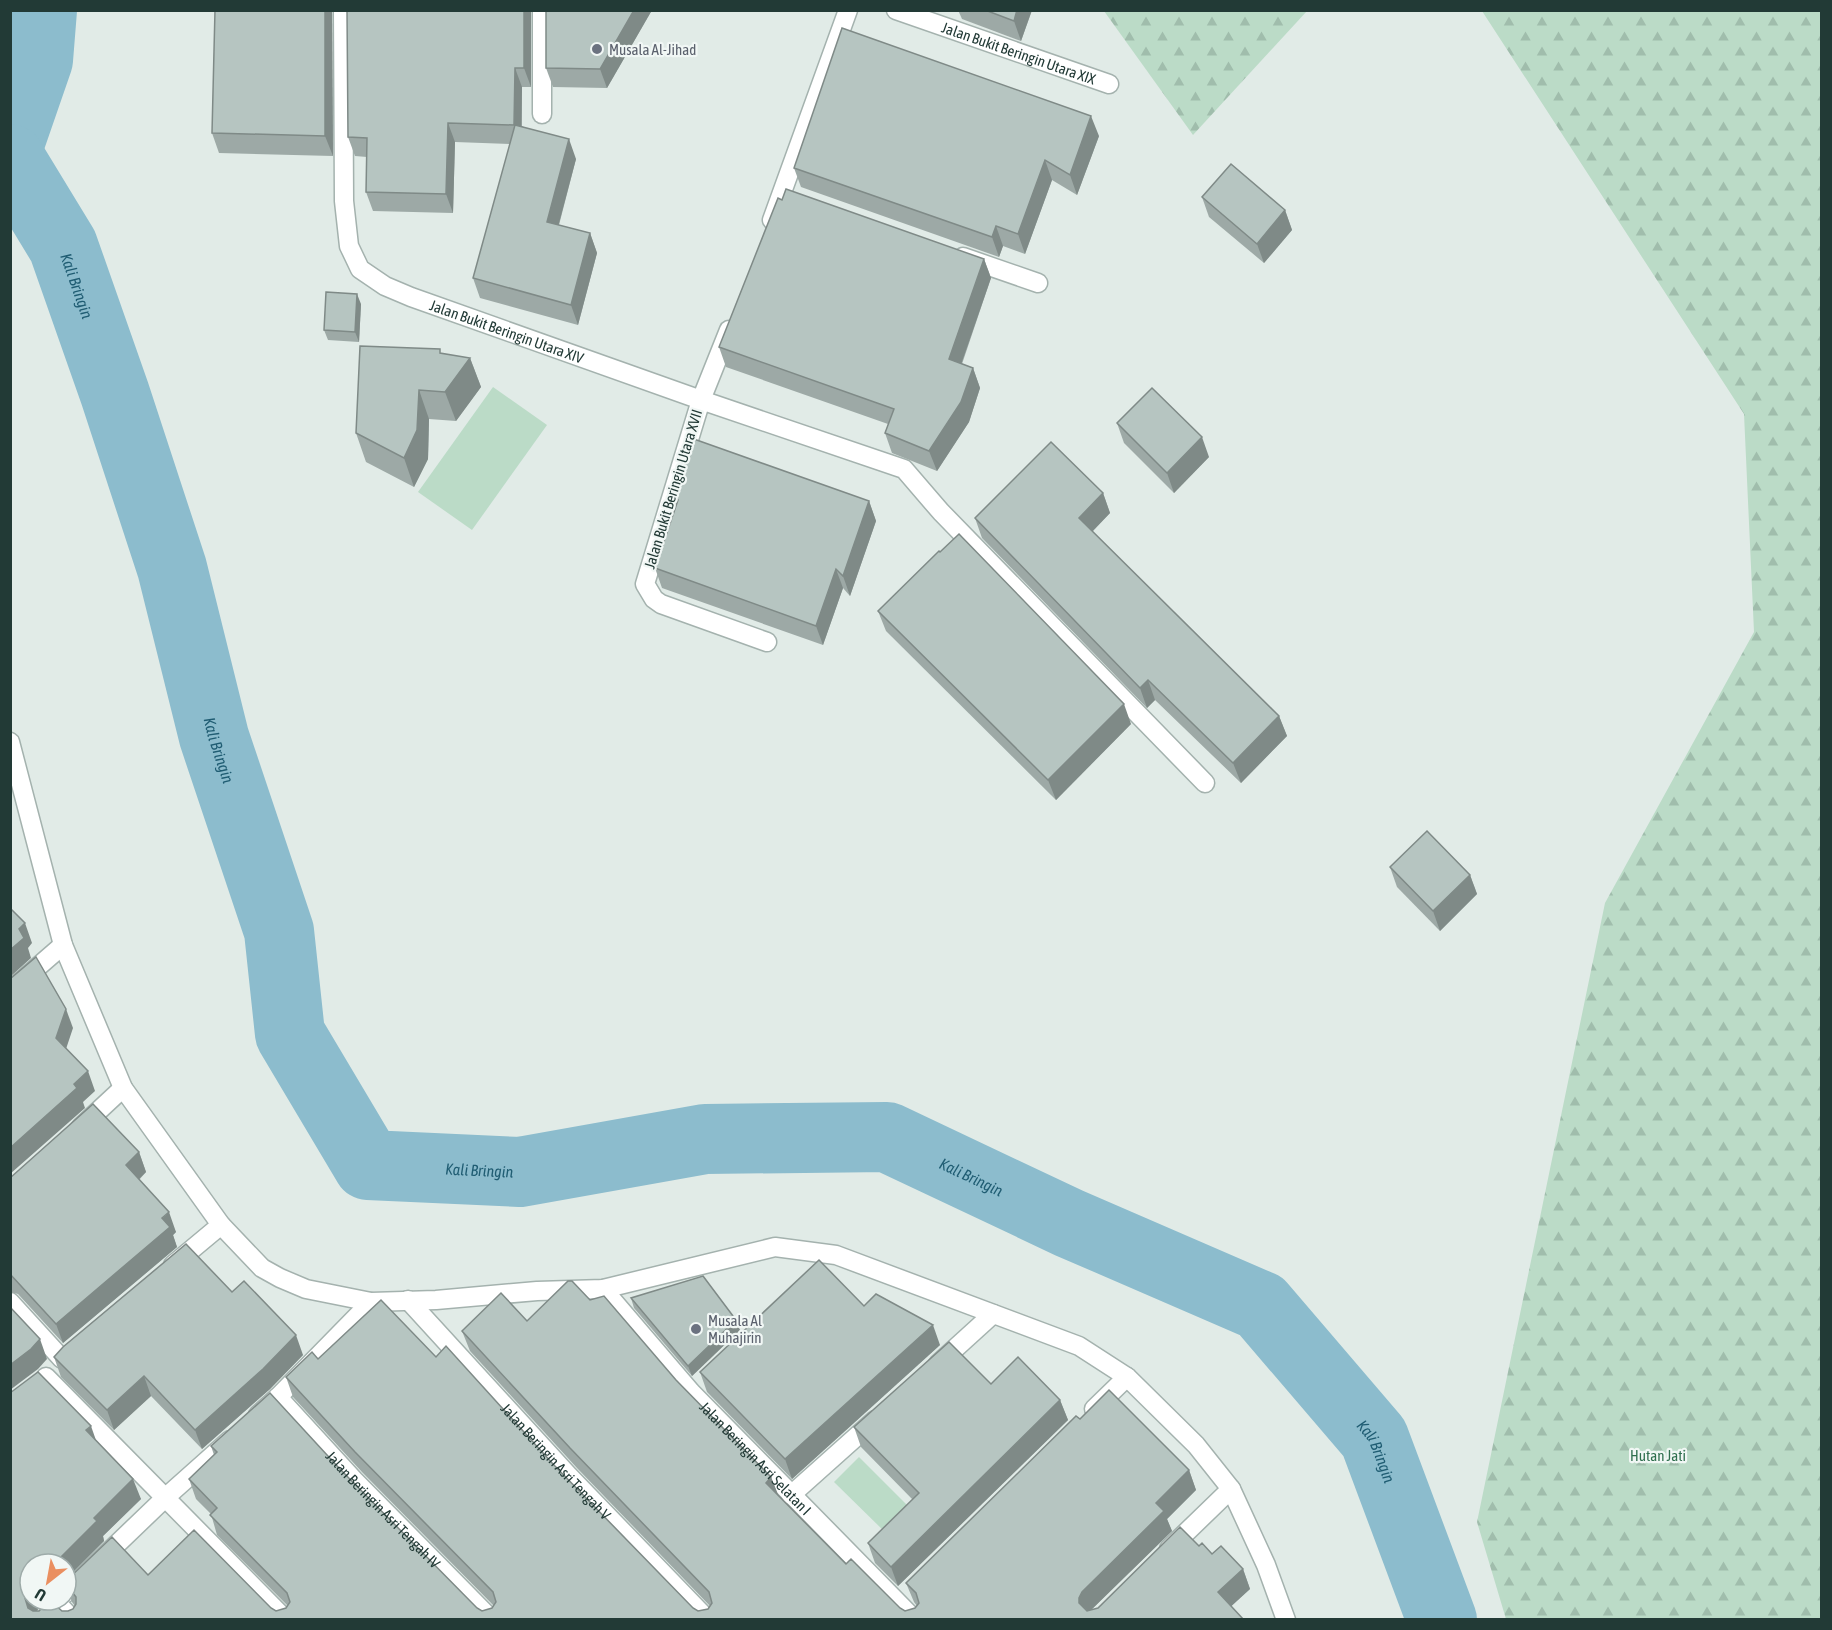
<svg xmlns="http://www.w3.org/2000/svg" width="1832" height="1630" font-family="'Asap Condensed',sans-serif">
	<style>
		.grass { fill: #bbdbc7 }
		.forest { fill: url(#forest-firs) }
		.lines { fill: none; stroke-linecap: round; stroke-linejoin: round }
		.river { stroke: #8cbccd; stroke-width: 70 }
		.minor-casing { stroke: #a4b2ae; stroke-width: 21 }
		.minor { stroke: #fff; stroke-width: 18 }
		.wall { fill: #9da9a6 }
		.shaded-wall { fill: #7f8a87 }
		.building { fill: #b6c5c1; stroke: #7f8a87; stroke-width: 1.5 }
		.worship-dot { fill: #6b7280; stroke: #f1f7f5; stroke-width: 2 }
		.labels { text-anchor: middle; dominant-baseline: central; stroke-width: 4.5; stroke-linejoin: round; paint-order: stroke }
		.worship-label { font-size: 15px; fill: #5b616d; stroke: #f1f7f5; text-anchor: start }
		.street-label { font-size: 15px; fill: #223a36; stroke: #f1f7f5 }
		.park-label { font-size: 15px; fill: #2f6f4e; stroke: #f1f7f5 }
		.water-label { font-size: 16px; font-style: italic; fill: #205d73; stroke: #f1f7f5 }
	</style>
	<defs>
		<pattern id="forest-firs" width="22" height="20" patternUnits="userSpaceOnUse" patternTransform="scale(1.5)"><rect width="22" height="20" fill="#bbdbc7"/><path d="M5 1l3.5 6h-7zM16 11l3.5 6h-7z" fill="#a0bdac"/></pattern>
	</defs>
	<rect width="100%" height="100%" fill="#e1ebe7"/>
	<g class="grass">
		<path d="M493 387 547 425 472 530 418 492Z"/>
		<path d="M859 1457 912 1510 888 1535 834 1482Z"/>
	</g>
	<g class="forest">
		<path d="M1104 11H1307L1193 135Z"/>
		<path d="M1482 11H1821V1619H1506L1477 1522 1605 903 1754 632 1744 414Z"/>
	</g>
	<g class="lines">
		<g class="river">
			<path d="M10 141 38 60 42 10"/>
			<path id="s1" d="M10 159 63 246 115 394 172 568 214 737 279 931 290 1034 368 1165 520 1172 705 1139 887 1137 1069 1223 1261 1306 1374 1438 1442 1620"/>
		</g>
		<g class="minor-casing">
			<g id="minor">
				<path id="s2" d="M343 10 344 201 349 246 360 269 385 286 411 297 701 400 904 469 941 512 1205 783"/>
				<path id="s3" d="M896 10 1109 84"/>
				<path d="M542 114V10"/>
				<path d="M772 220 848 10"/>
				<path d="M963 257 1038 283"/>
				<path d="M729 330 701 400 645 584 654 599 661 604 767 642"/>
				<path d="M10 742 63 945 123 1088 221 1225 262 1268 280 1278 306 1289 371 1302 436 1300 537 1291 603 1289 775 1247 836 1255 1079 1346 1127 1377 1196 1445 1231 1489 1266 1565 1286 1620"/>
				<path d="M10 991 63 945"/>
				<path d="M81 1127 123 1088"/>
				<path d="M173 1265 221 1225"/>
				<path id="s4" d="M603 1289 691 1392 915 1620"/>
				<path id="s5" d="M408 1300 569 1476 708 1620"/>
				<path d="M10 1302 62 1359"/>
				<path d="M938 1364 993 1314"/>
				<path d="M46 1377 286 1620"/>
				<path id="s6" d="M278 1397 354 1480 492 1620"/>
				<path d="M1094 1409 1127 1377"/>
				<path d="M258 1415 278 1397 371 1302"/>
				<path d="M791 1495 875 1420"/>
				<path d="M1169 1549 1231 1489"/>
				<path d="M66 1593 166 1497 230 1440"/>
				<path d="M56 1602 73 1620"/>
			</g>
		</g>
		<use href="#minor" class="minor"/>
	</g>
	<g class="wall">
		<path d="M332 10 333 156 219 153 212 133Z"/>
		<path d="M531 10V87H522V126L576 159 559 225 590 233 597 253 578 325 480 298 473 278 510 144 455 142 453 213 373 211 366 192 367 157 355 156 348 137Z"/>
		<path d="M546 10H652L607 88 553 87 546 68Z"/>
		<path d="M958 10H1032L1021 41 962 19Z"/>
		<path d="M1099 136 1077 195 1052 180 1025 254 1003 246 999 257 801 187 794 168Z"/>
		<path d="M1202 197 1285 210 1292 230 1264 263 1209 217Z"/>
		<path d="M984 259 991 278 962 364 973 368 980 388 969 422 937 471 892 453 885 433 888 424 726 367 719 347Z"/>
		<path d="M361 304 359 342 328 340 324 330Z"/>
		<path d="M442 354 470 358 481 387 456 421 429 419 428 459 414 487 366 462 356 433Z"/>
		<path d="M1117 423 1209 457 1174 493 1124 443Z"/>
		<path d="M1103 493 1110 513 1092 532 1279 716 1287 736 1241 783 1155 700 1147 708 982 538 975 518Z"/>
		<path d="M671 497 869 501 876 521 850 596 843 588 823 645 662 588 655 568 675 509Z"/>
		<path d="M878 611 1131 724 1056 800 886 631Z"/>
		<path d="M1390 867 1470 875 1477 894 1440 931 1397 887Z"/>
		<path d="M139 1152 146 1172 139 1180 176 1232 173 1235 177 1247 63 1343 18 1294 10 1292V1178Z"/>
		<path d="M232 1292 303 1355 270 1389 202 1449 151 1396 114 1430 61 1377 54 1357Z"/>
		<path d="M631 1298 740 1330 692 1376 634 1308Z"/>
		<path d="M590 1300 676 1380 771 1477 778 1495 846 1564 900 1608 905 1611 915 1608 917 1606 914 1602 906 1583 1080 1419 1189 1470 1196 1490 1167 1519 1172 1531 1091 1610 1098 1608 1199 1546 1212 1554 1243 1569 1250 1589 1231 1606 1244 1620H10L96 1440 141 1499 103 1536 104 1541 66 1579V1564L30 1600H44L37 1611H68L73 1609 75 1606 72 1602 66 1586V1581L148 1575 271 1608 276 1611 286 1608 288 1606 217 1535 211 1514 196 1499 189 1479 214 1455 211 1446 339 1468 477 1608 482 1611 492 1608 494 1606 362 1472 293 1397 286 1377 318 1359 436 1357 553 1464 693 1608 698 1611 708 1609 710 1606 577 1468 470 1351 462 1331 527 1321Z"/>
		<path d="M864 1306 940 1345 792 1479 707 1392 700 1372Z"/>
		<path d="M1060 1400 1068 1420 898 1586 875 1563 868 1543 913 1500 861 1447 854 1427Z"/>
	</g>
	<g class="shaded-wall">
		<path d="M325 10H332L333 156 325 136Z"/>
		<path d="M524 10H531V87L524 68Z"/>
		<path d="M634 10H652L607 88 600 69Z"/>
		<path d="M1017 10H1032L1021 41 1014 21Z"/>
		<path d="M515 68 522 87 521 144 514 125Z"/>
		<path d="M1091 116 1099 136 1077 195 1070 175Z"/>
		<path d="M448 123 455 142 453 213 446 194Z"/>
		<path d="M569 139 576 159 554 242 547 222Z"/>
		<path d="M1045 160 1052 180 1025 254 1018 234Z"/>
		<path d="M1285 210 1292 230 1264 263 1257 244Z"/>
		<path d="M996 226 1003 246 999 257 992 237Z"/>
		<path d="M590 233 597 253 578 325 571 305Z"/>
		<path d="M984 259 991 278 956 379 949 359Z"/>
		<path d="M357 294 361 304 359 342 355 332Z"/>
		<path d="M470 358 481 387 456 421 445 392Z"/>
		<path d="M973 368 980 388 969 422 937 471 929 451Z"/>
		<path d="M419 390 429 419 428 459 414 487 404 458Z"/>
		<path d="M1202 437 1209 457 1174 493 1167 473Z"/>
		<path d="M1103 493 1110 513 1086 538 1079 518Z"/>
		<path d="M869 501 876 521 850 596 843 576Z"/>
		<path d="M836 569 843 588 823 645 816 626Z"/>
		<path d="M1148 680 1155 700 1147 708 1140 688Z"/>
		<path d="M1124 704 1131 724 1056 800 1048 780Z"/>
		<path d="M1279 716 1287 736 1241 783 1233 763Z"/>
		<path d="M1470 875 1477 894 1440 931 1433 911Z"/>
		<path d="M25 923 32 943 28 948 31 958 10 977V950L19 929Z"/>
		<path d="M66 1009 73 1028 63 1058 56 1038Z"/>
		<path d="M88 1071 95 1091 83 1102 85 1108 10 1174V1148L74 1084Z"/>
		<path d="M139 1152 146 1172 133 1185 126 1165Z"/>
		<path d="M169 1212 176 1232 173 1235 177 1247 63 1343 56 1324Z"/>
		<path d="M736 1320 740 1330 692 1376 688 1366Z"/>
		<path d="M933 1325 940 1345 792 1479 785 1459Z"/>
		<path d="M296 1335 303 1355 270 1389 202 1449 195 1430Z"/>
		<path d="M40 1339 47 1359 38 1369 10 1390V1365Z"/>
		<path d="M144 1376 151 1396 114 1430 107 1410Z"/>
		<path d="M1060 1400 1068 1420 898 1586 891 1567Z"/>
		<path d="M91 1426 98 1446 86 1430Z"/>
		<path d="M1189 1470 1196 1490 1167 1519 1172 1531 1089 1612 1079 1603V1598L1082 1592 1156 1503Z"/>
		<path d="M771 1477 779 1497 766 1483Z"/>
		<path d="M133 1479 141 1499 103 1536 104 1541 66 1579V1564H54L94 1518Z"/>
		<path d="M1243 1569 1250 1589 1225 1612 1218 1592Z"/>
		<path d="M30 1590V1600H44L32 1618 25 1598Z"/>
	</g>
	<g class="building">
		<path d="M215 10H325V136L212 133Z"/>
		<path d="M347 10H524V68H515L514 125 448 123 446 194 366 192 367 138 348 137Z"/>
		<path d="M546 10H634L600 69 546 68Z"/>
		<path d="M985 10H1017L1014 21Z"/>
		<path d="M842 28 1091 116 1070 175 1045 160 1018 234 996 226 992 237 794 168Z"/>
		<path d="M515 125 569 139 547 222 590 233 571 305 473 278Z"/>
		<path d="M1231 164 1285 210 1257 244 1202 197Z"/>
		<path d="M786 189 984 259 949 359 973 368 961 402 929 451 885 433 894 409 719 347 778 198 782 200Z"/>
		<path d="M326 292 357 294 355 332 324 330Z"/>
		<path d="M360 346 440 349V353L470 358 445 392 419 390 417 430 404 458 356 433Z"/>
		<path d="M1152 388 1202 437 1167 473 1117 423Z"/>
		<path d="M691 438 869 501 843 576 836 569 816 626 655 568 678 500 671 497Z"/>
		<path d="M1051 442 1103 493 1079 518 1279 716 1233 763 1148 680 1140 688 975 518Z"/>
		<path d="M959 534 1124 704 1048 780 878 611 939 551 940 552Z"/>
		<path d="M1427 831 1470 875 1433 911 1390 867Z"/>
		<path d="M10 908 25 923 19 929 24 938 10 950Z"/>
		<path d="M36 957 66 1009 56 1038 88 1071 74 1084 77 1088 10 1148V979Z"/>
		<path d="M93 1104 139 1152 126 1165 169 1212 162 1218 170 1227 56 1324 10 1274V1178Z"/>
		<path d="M186 1244 232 1292 244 1281 296 1335 263 1369 195 1430 144 1376 107 1410 54 1357 63 1347Z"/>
		<path d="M819 1260 864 1306 876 1294 933 1325 785 1459 700 1372Z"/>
		<path d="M703 1276 736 1320 688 1366 631 1298Z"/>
		<path d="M568 1281H572L590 1300 604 1296 676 1380 771 1477 766 1483 846 1564 851 1559 900 1608 905 1611 915 1608 919 1603 916 1593 906 1583 1076 1416 1080 1419 1109 1390 1189 1470 1156 1503 1164 1511 1082 1592 1079 1598V1603L1087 1611 1098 1608 1180 1527 1199 1546 1202 1543 1212 1554 1221 1546 1243 1569 1218 1592 1244 1620H10V1393L38 1372 91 1426 86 1430 133 1479 94 1518 97 1521 54 1564H30V1590L25 1598 28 1608 33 1611H39L50 1600 62 1611H68L73 1609 76 1604V1597L66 1584V1581L112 1537 148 1575 194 1530 271 1608 276 1611 286 1608 290 1602 287 1593 210 1515 217 1508 189 1479 217 1452 211 1446 270 1393 339 1468 477 1608 482 1611 492 1608 496 1602 493 1592 355 1452 286 1377 312 1352 318 1359 381 1300 436 1357 446 1346 553 1464 693 1608 698 1611 708 1609 712 1603 709 1592 570 1448 462 1331 501 1293 527 1321Z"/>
		<path d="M10 1307 40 1339 31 1349 10 1365Z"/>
		<path d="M949 1342 991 1384 1018 1357 1060 1400 891 1567 868 1543 919 1493 854 1427Z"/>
	</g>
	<g class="worship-dot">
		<circle cx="597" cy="49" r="6"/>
		<circle cx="696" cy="1329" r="6"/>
	</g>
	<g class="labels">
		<g class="worship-label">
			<text x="609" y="49">Musala Al-Jihad</text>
			<text x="708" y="1320">Musala Al<tspan x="708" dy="17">Muhajirin</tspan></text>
		</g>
		<g class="street-label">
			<text stroke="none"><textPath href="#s3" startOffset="130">Jalan Bukit Beringin Utara XIX</textPath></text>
			<text stroke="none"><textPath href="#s2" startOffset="422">Jalan Bukit Beringin Utara XIV</textPath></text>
			<text transform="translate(673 489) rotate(-73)">Jalan Bukit Beringin Utara XVII</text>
			<text stroke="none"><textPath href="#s4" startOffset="228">Jalan Beringin Asri Selatan I</textPath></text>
			<text stroke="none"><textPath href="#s5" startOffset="219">Jalan Beringin Asri Tengah V</textPath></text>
			<text stroke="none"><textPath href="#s6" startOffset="154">Jalan Beringin Asri Tengah IV</textPath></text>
		</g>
		<g class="park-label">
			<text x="1658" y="1455">Hutan Jati</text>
		</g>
		<g class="water-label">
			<text stroke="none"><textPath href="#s1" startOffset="144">Kali Bringin</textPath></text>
			<text stroke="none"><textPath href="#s1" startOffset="630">Kali Bringin</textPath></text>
			<text stroke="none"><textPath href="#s1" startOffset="1188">Kali Bringin</textPath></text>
			<text stroke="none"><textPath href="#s1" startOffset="1692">Kali Bringin</textPath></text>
			<text stroke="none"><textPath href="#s1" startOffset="2196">Kali Bringin</textPath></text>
		</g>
	</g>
	<rect width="1832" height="1630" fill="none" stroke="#223a36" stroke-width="24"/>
	<g transform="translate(48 1582) rotate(211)"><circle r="28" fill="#f1f7f5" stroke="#9eaba9" stroke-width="1.5"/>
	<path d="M0-4.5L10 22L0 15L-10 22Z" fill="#ea8f60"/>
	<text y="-9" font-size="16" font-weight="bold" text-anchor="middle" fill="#223a36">U</text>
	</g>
</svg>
